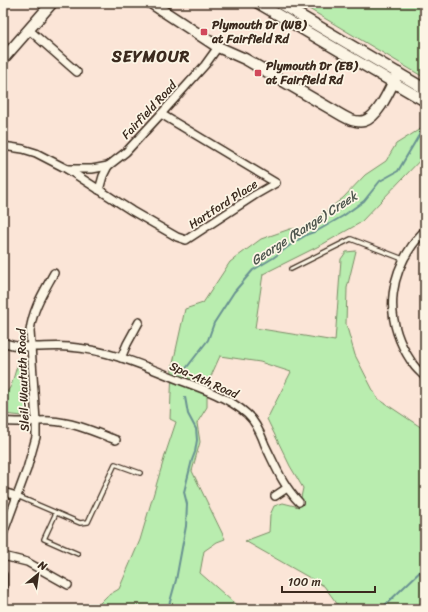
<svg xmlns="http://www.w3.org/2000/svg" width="428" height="612" font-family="Sriracha,sans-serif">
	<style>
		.green { fill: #b9edaf; stroke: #7a8c66 }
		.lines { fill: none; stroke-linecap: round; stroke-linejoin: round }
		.stream { stroke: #699291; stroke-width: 2 }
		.lane-casing { stroke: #3b2a1e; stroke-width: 6 }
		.street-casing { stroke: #3b2a1e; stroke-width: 10 }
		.secondary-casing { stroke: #3b2a1e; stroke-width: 13 }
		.lane { stroke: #fcf5e5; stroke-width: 3.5 }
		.street { stroke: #fcf5e5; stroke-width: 7 }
		.secondary { stroke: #fcf5e5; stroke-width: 10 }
		.poi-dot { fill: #d1495b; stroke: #fcf5e5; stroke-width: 1.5 }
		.labels { text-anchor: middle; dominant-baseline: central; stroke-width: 3.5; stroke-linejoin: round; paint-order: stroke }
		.poi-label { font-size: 12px; font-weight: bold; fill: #3b2a1e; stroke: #fcf5e5; text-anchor: start }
		.street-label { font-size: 12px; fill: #3b2a1e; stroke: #fcf5e5 }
		.water-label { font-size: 13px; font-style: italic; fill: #4e564e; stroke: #fcf5e5 }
		.district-label { font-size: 16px; font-weight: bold; letter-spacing: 1px; fill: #3b2a1e; stroke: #fcf5e5 }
	</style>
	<rect width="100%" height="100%" fill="#fbe5d7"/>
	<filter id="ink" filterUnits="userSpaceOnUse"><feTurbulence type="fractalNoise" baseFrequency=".025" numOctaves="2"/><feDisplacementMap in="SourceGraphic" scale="8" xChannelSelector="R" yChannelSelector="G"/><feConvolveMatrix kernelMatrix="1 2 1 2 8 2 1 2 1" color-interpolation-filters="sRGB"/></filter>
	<g filter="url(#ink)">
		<g class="green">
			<path d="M299 3H425V78Z"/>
			<path d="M425 126V155L360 223 323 244 263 274 255 328 335 341 341 259 346 252 356 251 347 288 346 324 355 355 377 398 425 430V609H341L324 586 245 541 269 532 270 515 274 506 283 503 299 507 303 488 290 466 267 419 291 372 260 362 220 356 207 385V407L197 423 200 442 192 471 225 539 217 542 204 551 200 573 241 609H97L99 604 107 596 119 589 140 540 166 452 176 422 170 419 172 368 185 309 203 303 230 262 261 239 290 229 309 228 317 218 343 198 365 175 386 161 396 144Z"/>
			<path d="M20 356 24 358 27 412 23 416 3 414V398L11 386Z"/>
		</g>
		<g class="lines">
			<g class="stream">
				<path d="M184 371 208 340 214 323 234 292 253 270 273 258 293 243 308 234 317 231 343 216 364 201 380 181 398 171 425 125"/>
				<path d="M168 609 176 580 186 526 187 504 184 492 192 460 195 452 197 440 196 429 188 414 185 397"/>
				<path d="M381 609 425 567"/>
			</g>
			<g class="lane-casing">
				<g id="lane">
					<path d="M291 269 351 239 403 259"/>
					<path d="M17 496 80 523 88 522 115 464 140 473"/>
					<path d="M56 513 44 539 78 554"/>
				</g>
			</g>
			<g class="street-casing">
				<g id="street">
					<path d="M28 29 77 72"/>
					<path d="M3 146 23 149 36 153 67 169H92L108 166 126 152 161 114 205 65 218 47"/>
					<path d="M67 169 132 211 177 237 186 240 255 195 276 183 161 114"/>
					<path d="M99 190 103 176 108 166"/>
					<path d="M425 230C389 268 381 316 411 361 414 367 420 372 425 377"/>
					<path d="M3 342C24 351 47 345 69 347 109 350 145 366 182 381 204 389 229 398 247 414 256 422 261 434 265 445 275 465 283 486 299 502"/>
					<path d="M121 358 127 344 139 322"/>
					<path d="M3 421C19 424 34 420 50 421 73 422 95 432 116 440"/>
					<path d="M3 492 17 496"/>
					<path d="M275 496 287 488"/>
					<path d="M3 534 27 469 36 437V421L30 331C33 308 43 293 54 273"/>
					<path d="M3 556 27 562 68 585"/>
					<path d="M3 575V590"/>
				</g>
			</g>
			<g class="secondary-casing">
				<g id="secondary">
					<path d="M151 3 218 47 245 59 343 116C350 120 357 123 364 121 379 117 391 86 398 73"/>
					<path d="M258 3 425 101"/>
					<path d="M279 3 425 89"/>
					<path d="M3 59 52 3"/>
				</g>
			</g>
			<use href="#lane" class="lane"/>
			<use href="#street" class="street"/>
			<use href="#secondary" class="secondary"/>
		</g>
	</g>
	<g class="poi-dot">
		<rect x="200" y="28" width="8" height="8" rx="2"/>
		<rect x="254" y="69" width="8" height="8" rx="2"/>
	</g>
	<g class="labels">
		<g class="poi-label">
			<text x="212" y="25">Plymouth Dr (WB)<tspan x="212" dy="14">at Fairfield Rd</tspan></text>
			<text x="266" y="66">Plymouth Dr (EB)<tspan x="266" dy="14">at Fairfield Rd</tspan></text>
		</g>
		<g class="street-label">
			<text transform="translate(149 110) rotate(-47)">Fairfield Road</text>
			<text transform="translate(223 204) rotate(-33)">Hartford Place</text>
			<text transform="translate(23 380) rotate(-92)">Sleil-Waututh Road</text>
			<text transform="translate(204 380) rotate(24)">Spa-Ath Road</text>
		</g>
		<g class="water-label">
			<text transform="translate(304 228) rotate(-33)">George (Range) Creek</text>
		</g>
		<g class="district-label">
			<text x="151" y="56">SEYMOUR</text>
		</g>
	</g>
	<rect width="428" height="612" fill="none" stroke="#fcf5e5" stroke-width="16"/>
	<rect x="8" y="8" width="412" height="596" fill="none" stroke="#3b2a1e" stroke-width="1.5" filter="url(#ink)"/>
	<g transform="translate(38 574) rotate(29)" stroke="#fcf5e5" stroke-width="3" paint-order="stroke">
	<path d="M0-3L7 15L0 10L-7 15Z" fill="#3b2a1e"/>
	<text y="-6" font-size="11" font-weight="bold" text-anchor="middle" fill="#3b2a1e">N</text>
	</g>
	<path d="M282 586v6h93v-6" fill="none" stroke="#3b2a1e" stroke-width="2"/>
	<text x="288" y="586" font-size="12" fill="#3b2a1e" stroke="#fcf5e5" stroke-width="3" paint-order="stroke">100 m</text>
</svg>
